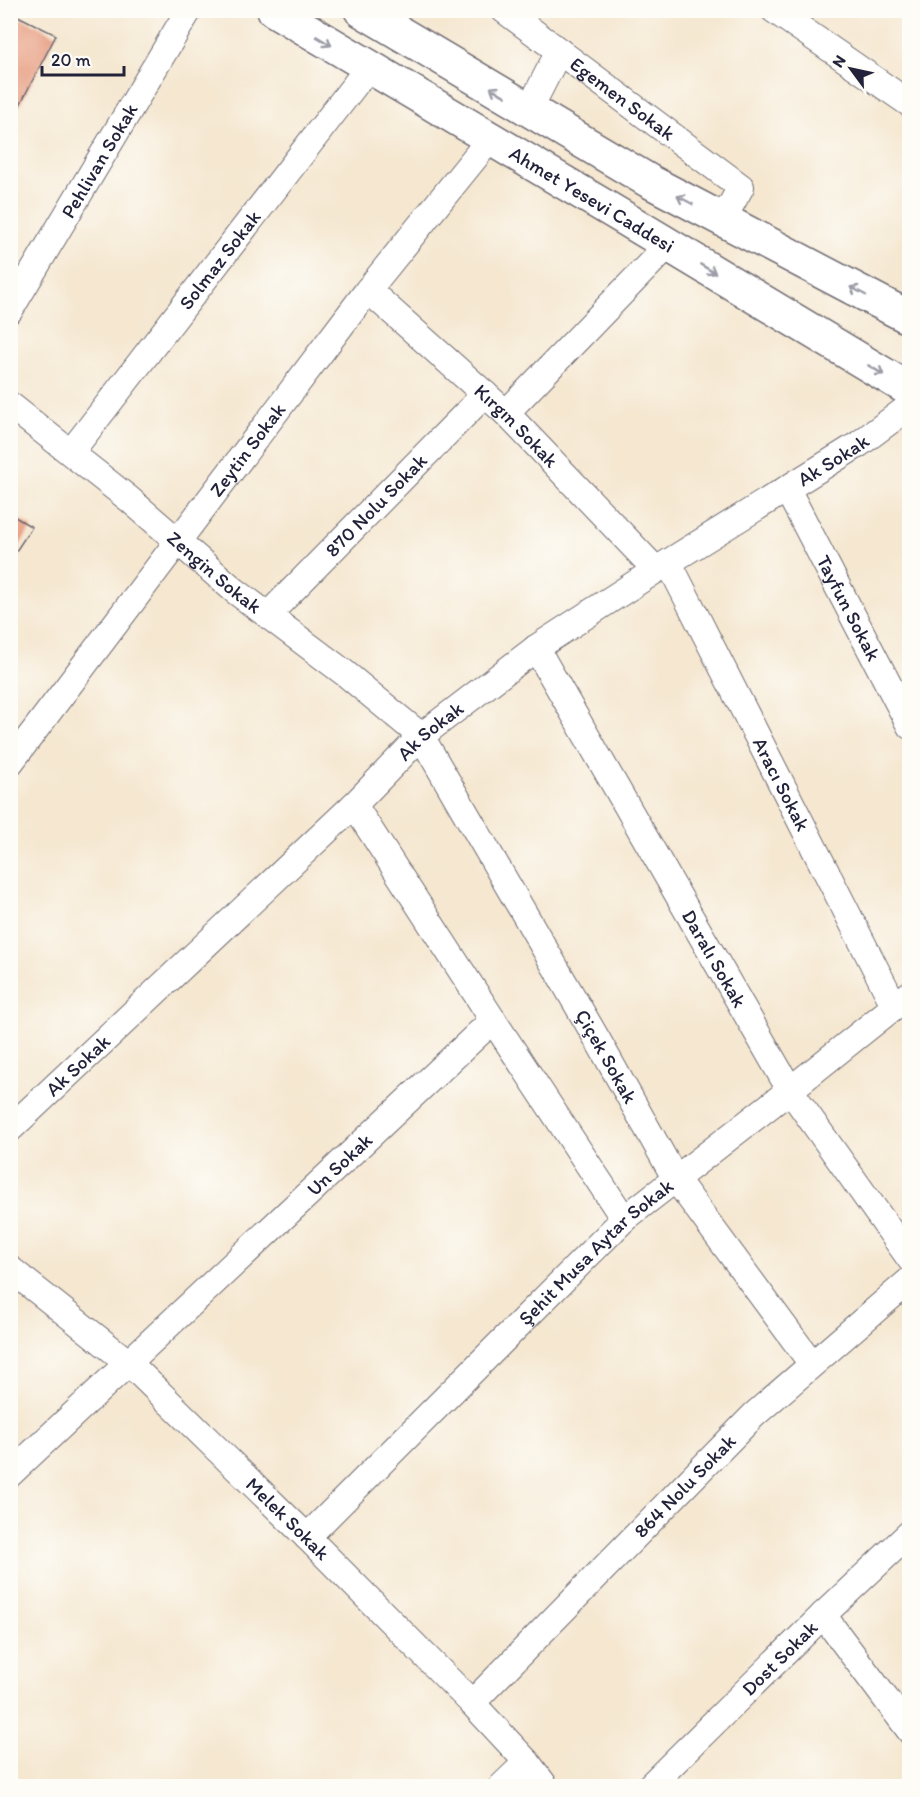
<svg xmlns="http://www.w3.org/2000/svg" width="920" height="1797" font-family="Itim,sans-serif">
	<style>
		.building { fill: #e79b7f }
		.lines { fill: none; stroke-linecap: round; stroke-linejoin: round }
		.street-casing { stroke: #6c676f; stroke-width: 28 }
		.secondary-casing { stroke: #6c676f; stroke-width: 36 }
		.street { stroke: #fff; stroke-width: 26 }
		.secondary { stroke: #fff; stroke-width: 33 }
		.oneway { stroke: #9c9ca7 }
		.labels { text-anchor: middle; dominant-baseline: central; stroke-width: 6; stroke-linejoin: round; paint-order: stroke }
		.street-label { font-size: 20px; fill: #22223b; stroke: #fdfcf7 }
	</style>
	<rect width="100%" height="100%" fill="#fdfcf7"/>
	<filter id="ink" filterUnits="userSpaceOnUse"><feTurbulence type="fractalNoise" baseFrequency=".0167" numOctaves="2"/><feDisplacementMap in="SourceGraphic" scale="12" xChannelSelector="R" yChannelSelector="G"/><feConvolveMatrix kernelMatrix="1 2 1 2 8 2 1 2 1" color-interpolation-filters="sRGB"/></filter>
	<filter id="wash" filterUnits="userSpaceOnUse"><feTurbulence type="fractalNoise" baseFrequency=".008" numOctaves="4" result="noise"/><feDisplacementMap in="SourceGraphic" scale="24" xChannelSelector="R" yChannelSelector="G"/><feGaussianBlur stdDeviation="1.35" result="paint"/><feColorMatrix in="noise" values="0 0 0 0 0 0 0 0 0 0 0 0 0 0 0 0 0 1.4 0 .05"/><feComposite in="paint" operator="in"/></filter>
	<g filter="url(#wash)">
		<rect width="100%" height="100%" fill="#f5e7d0"/>
		<g id="blocks">
			<g class="building">
				<path d="M10 12 56 35 10 124Z"/>
				<path d="M10 514 32 527 10 560Z"/>
			</g>
		</g>
	</g>
	<g filter="url(#ink)">
		<use href="#blocks" fill-opacity="0" stroke="#6c676f" stroke-width="1.5"/>
		<g class="lines">
			<g class="street-casing">
				<g id="street">
					<path id="s1" d="M504 10 741 187 723 219"/>
					<path d="M774 10 910 104"/>
					<path d="M529 110 559 51"/>
					<path id="s2" d="M368 290 506 413 656 570"/>
					<path id="s3" d="M10 310 189 10"/>
					<path id="s4" d="M10 405 129 499 234 590 346 674 421 736 597 1039 675 1178 812 1364"/>
					<path d="M506 413 668 245"/>
					<path id="s5" d="M71 452 368 68"/>
					<path id="s6" d="M787 489 910 726"/>
					<path id="s7" d="M669 563 894 1005"/>
					<path id="s8" d="M268 615 485 394"/>
					<path id="s9" d="M536 648 790 1090 910 1259"/>
					<path id="s10" d="M10 763 368 290 490 139"/>
					<path d="M354 805 493 1020"/>
					<path id="s11" d="M10 1129 354 805 421 736 536 648 656 570 859 444 910 406"/>
					<path id="s12" d="M10 1269 129 1363 307 1537 472 1703 527 1762 545 1786"/>
					<path id="s13" d="M10 1474 493 1020 624 1219"/>
					<path id="s14" d="M307 1537 624 1219 790 1090 910 994"/>
					<path d="M823 1615 910 1731"/>
					<path id="s15" d="M472 1703 754 1415 910 1280"/>
					<path d="M502 1786 527 1762"/>
					<path id="s16" d="M650 1786 823 1615 910 1533"/>
				</g>
			</g>
			<g class="secondary-casing">
				<g id="secondary">
					<path id="s17" d="M274 10 619 215 910 390"/>
					<path d="M361 10 649 181 910 318"/>
				</g>
			</g>
			<use href="#street" class="street"/>
			<use href="#secondary" class="secondary"/>
		</g>
		<defs><path id="oneway-shaft" d="M-6 0H5M1.5-3L5.5 0L1.5 3" fill="none" stroke-width="1.6" stroke-linecap="round" stroke-linejoin="round" transform="scale(1.5)"/></defs>
		<g class="oneway">
			<use href="#oneway-shaft" transform="translate(324 41) rotate(31)"/>
			<use href="#oneway-shaft" transform="translate(498 92) rotate(-149)"/>
			<use href="#oneway-shaft" transform="translate(685 200) rotate(-152)"/>
			<use href="#oneway-shaft" transform="translate(708 269) rotate(31)"/>
			<use href="#oneway-shaft" transform="translate(858 291) rotate(-152)"/>
			<use href="#oneway-shaft" transform="translate(876 370) rotate(31)"/>
		</g>
	</g>
	<g class="labels">
		<g class="street-label">
			<text stroke="none"><textPath href="#s1" startOffset="148">Egemen Sokak</textPath></text>
			<text stroke="none"><textPath href="#s3" startOffset="174">Pehlivan Sokak</textPath></text>
			<text stroke="none"><textPath href="#s17" startOffset="370">Ahmet Yesevi Caddesi</textPath></text>
			<text stroke="none"><textPath href="#s5" startOffset="243">Solmaz Sokak</textPath></text>
			<text stroke="none"><textPath href="#s2" startOffset="201">Kırgın Sokak</textPath></text>
			<text stroke="none"><textPath href="#s10" startOffset="393">Zeytin Sokak</textPath></text>
			<text stroke="none"><textPath href="#s11" startOffset="1065">Ak Sokak</textPath></text>
			<text stroke="none"><textPath href="#s8" startOffset="154">870 Nolu Sokak</textPath></text>
			<text stroke="none"><textPath href="#s4" startOffset="264">Zengin Sokak</textPath></text>
			<text stroke="none"><textPath href="#s6" startOffset="134">Tayfun Sokak</textPath></text>
			<text stroke="none"><textPath href="#s11" startOffset="579">Ak Sokak</textPath></text>
			<text stroke="none"><textPath href="#s7" startOffset="248">Aracı Sokak</textPath></text>
			<text stroke="none"><textPath href="#s9" startOffset="358">Daralı Sokak</textPath></text>
			<text stroke="none"><textPath href="#s4" startOffset="898">Çiçek Sokak</textPath></text>
			<text stroke="none"><textPath href="#s11" startOffset="93">Ak Sokak</textPath></text>
			<text stroke="none"><textPath href="#s13" startOffset="452">Un Sokak</textPath></text>
			<text stroke="none"><textPath href="#s14" startOffset="406">Şehit Musa Aytar Sokak</textPath></text>
			<text stroke="none"><textPath href="#s15" startOffset="304">864 Nolu Sokak</textPath></text>
			<text stroke="none"><textPath href="#s12" startOffset="374">Melek Sokak</textPath></text>
			<text stroke="none"><textPath href="#s16" startOffset="182">Dost Sokak</textPath></text>
		</g>
	</g>
	<rect width="920" height="1797" fill="none" stroke="#fdfcf7" stroke-width="36"/>
	<g transform="translate(851 69) rotate(303)" stroke="#fdfcf7" stroke-width="4.5" paint-order="stroke">
	<path d="M0-4.5L10 22L0 15L-10 22Z" fill="#22223b"/>
	<text y="-9" font-size="16" font-weight="bold" text-anchor="middle" fill="#22223b">N</text>
	</g>
	<path d="M42 66v9h82v-9" fill="none" stroke="#22223b" stroke-width="3"/>
	<text x="51" y="66" font-size="18" fill="#22223b" stroke="#fdfcf7" stroke-width="4.5" paint-order="stroke">20 m</text>
</svg>
